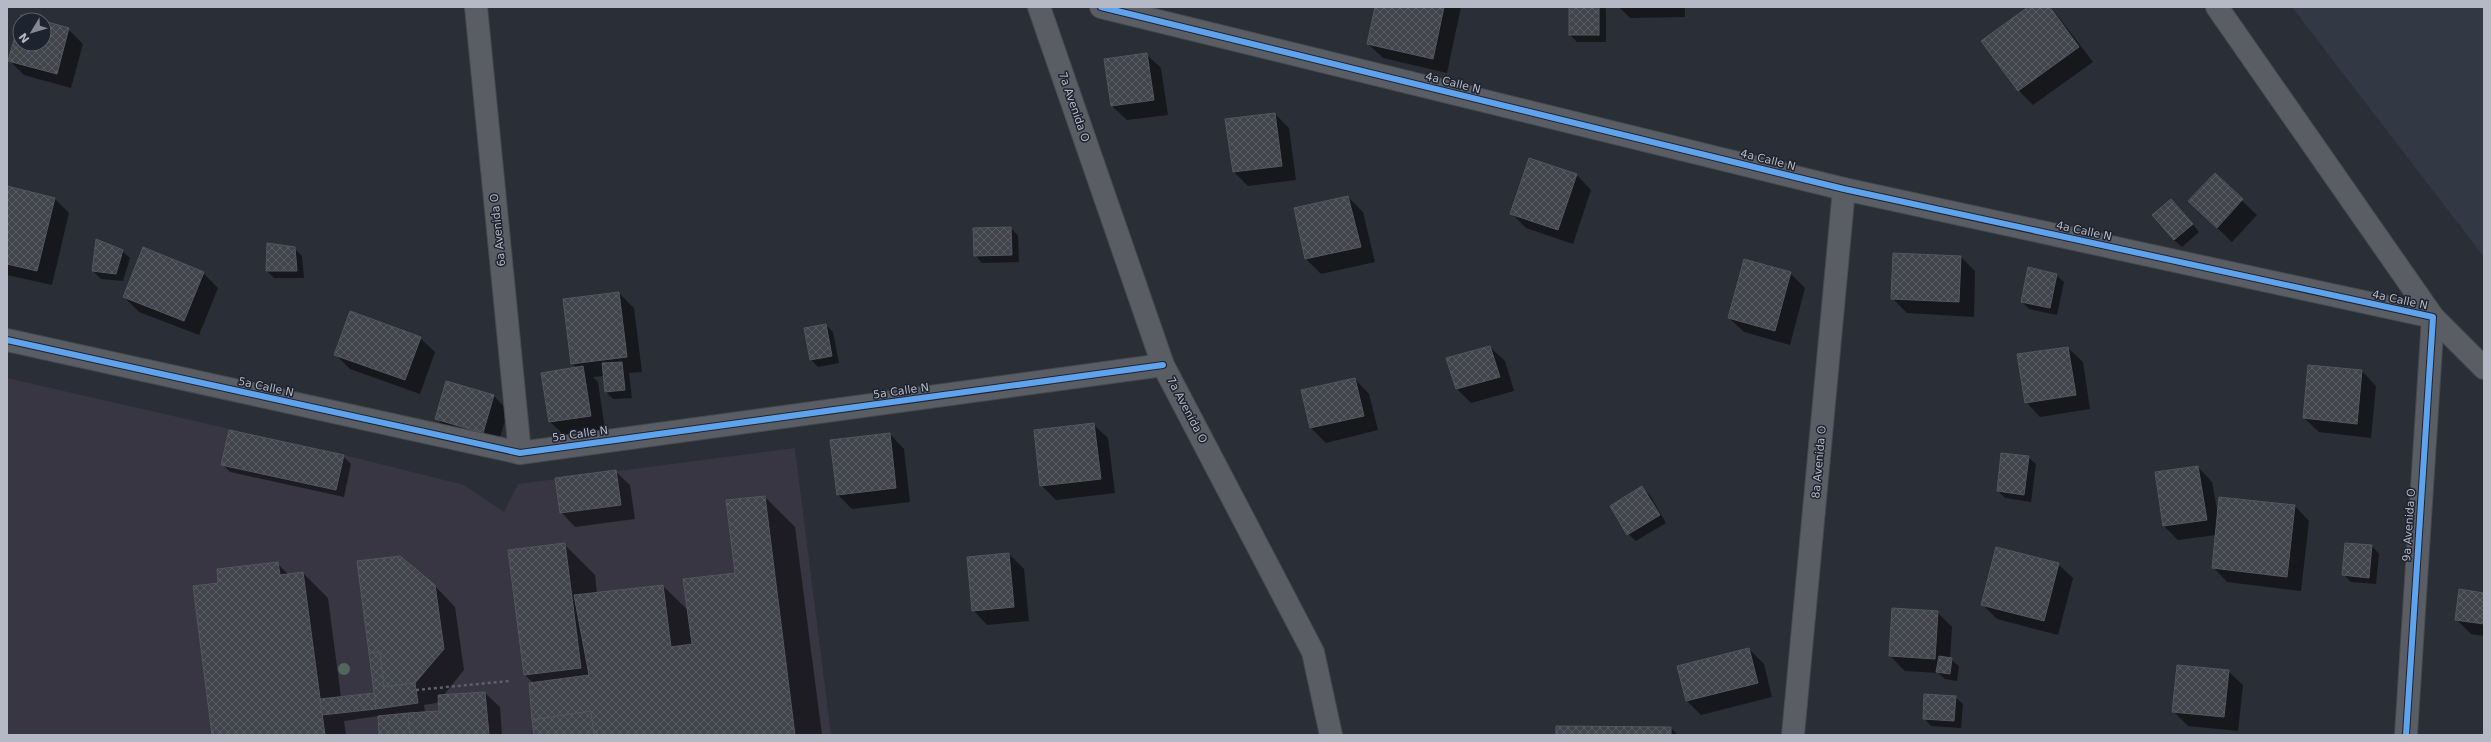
<svg xmlns="http://www.w3.org/2000/svg" width="2491" height="742" font-family="'DejaVu Sans',sans-serif">
	<style>
		.medical { fill: #383642 }
		.airport { fill: #333845 }
		.shadow { fill: #0007; fill-rule: evenodd }
		.building { fill: url(#building-cross-hatch); stroke: #52565d }
		.lines { fill: none; stroke-linecap: round; stroke-linejoin: round }
		.minor-casing { stroke: #46494f; stroke-width: 24 }
		.path { stroke: #5d6068; stroke-width: 2.5; stroke-dasharray: 3 3; stroke-linecap: butt }
		.minor { stroke: #5a5d64; stroke-width: 22 }
		.cycleway-casing { stroke: #1e2330; stroke-width: 8 }
		.cycleway { stroke: #60a3ed; stroke-width: 6 }
		.tree { fill: #4f675c }
		.labels { text-anchor: middle; dominant-baseline: central; stroke-width: 3; stroke-linejoin: round; paint-order: stroke }
		.street-label { font-size: 11px; fill: #b5b9c6; stroke: #1e2330 }
	</style>
	<defs>
		<pattern id="building-cross-hatch" width="8" height="8" patternUnits="userSpaceOnUse"><rect width="8" height="8" fill="#41444b"/><path d="M0 0l8 8M0 8l8-8" fill="none" stroke="#5a5d63"/></pattern>
	</defs>
	<rect width="100%" height="100%" fill="#2a2e36"/>
	<path class="medical" d="M7 378 344 455 464 485 504 512 518 484 795 448 831 735H7Z"/>
	<path class="airport" d="M2292 7H2484V257Z"/>
	<g class="shadow">
		<path d="M1376 7H1461L1447 73 1383 58 1368 44Z"/>
		<path d="M1570 7H1603L1606 9V42H1577L1570 35Z"/>
		<path d="M1619 7H1685V17L1630 18Z"/>
		<path d="M2029 7H2051L2093 62 2033 105 2019 91 1983 41Z"/>
		<path d="M20 21V44H44V22L68 29 83 44 71 88 24 75 10 61Z"/>
		<path d="M1146 54 1161 68 1168 115 1127 120 1112 106Z"/>
		<path d="M1275 114 1289 128 1296 180 1248 186 1234 172Z"/>
		<path d="M1530 159 1577 175 1591 190 1573 244 1526 228 1511 213Z"/>
		<path d="M2215 175 2257 215 2232 242 2189 201Z"/>
		<path d="M7 187 54 198 69 213 52 285 7 275Z"/>
		<path d="M1348 197 1363 212 1375 262 1321 274 1306 259 1295 209Z"/>
		<path d="M2178 207 2199 232 2182 247 2174 240Z"/>
		<path d="M1011 228 1018 236 1019 262 982 263 975 255Z"/>
		<path d="M294 248 302 256 304 278H274L267 271Z"/>
		<path d="M122 251 130 258 123 281 101 279 93 271Z"/>
		<path d="M1961 257 1975 271 1974 317 1907 313 1892 298Z"/>
		<path d="M203 273 218 288 199 335 139 312 124 297Z"/>
		<path d="M1790 273 1805 288 1790 345 1744 332 1729 318Z"/>
		<path d="M2056 275 2064 282 2057 315 2029 309 2022 302Z"/>
		<path d="M619 293 634 308 642 372 629 373 632 398 613 399 606 392 604 376 593 377 598 382 605 430 565 436 550 422 577 368 572 363Z"/>
		<path d="M826 325 833 332 839 363 818 367 811 360Z"/>
		<path d="M420 338 435 352 420 394 350 369 335 354Z"/>
		<path d="M1490 347 1505 361 1514 391 1471 403 1457 389Z"/>
		<path d="M2068 348 2083 362 2090 409 2040 417 2026 402Z"/>
		<path d="M2362 371 2376 386 2371 438 2319 432 2304 418Z"/>
		<path d="M1355 379 1369 394 1378 430 1326 443 1311 428 1302 391Z"/>
		<path d="M494 396 508 411 497 447 451 433 436 418Z"/>
		<path d="M1093 424 1108 438 1115 493 1056 500 1041 485Z"/>
		<path d="M890 434 904 449 910 502 852 509 837 494Z"/>
		<path d="M343 456 351 464 344 497 230 472 222 464Z"/>
		<path d="M2028 457 2036 464 2031 502 2005 498 1998 491Z"/>
		<path d="M2198 467 2212 482 2218 515 2295 506 2309 521 2301 591 2227 582 2213 567 2216 535 2178 540 2164 526Z"/>
		<path d="M615 471 630 485 635 519 575 527 561 512Z"/>
		<path d="M1642 488 1650 495 1666 523 1636 541 1628 534Z"/>
		<path d="M765 497 795 527 822 735H535L534 684 525 675 509 551 564 544 595 575 597 593 663 586 689 611 736 573Z"/>
		<path d="M2372 546 2379 554 2376 584 2351 582 2343 574Z"/>
		<path d="M1009 554 1024 569 1029 621 987 625 973 610Z"/>
		<path d="M277 563 289 575 303 573 328 598 341 697 375 693 435 586 455 607 464 670 443 696 485 693 500 707 502 735H380L379 716 344 721 346 735H213L220 583ZM439 700 440 712 410 714 425 711 424 705 436 703Z"/>
		<path d="M2058 564 2073 578 2058 635 1997 619 1983 605Z"/>
		<path d="M2484 594V636L2471 634 2456 619Z"/>
		<path d="M1893 610 1937 612 1952 627 1950 659 1959 666 1957 681 1945 679 1938 673 1905 671 1890 656Z"/>
		<path d="M1749 649 1764 664 1772 697 1701 715 1686 700Z"/>
		<path d="M2228 671 2243 685 2238 731 2188 726 2173 711Z"/>
		<path d="M1955 697 1963 704 1961 728 1931 726 1924 718Z"/>
		<path d="M1671 728 1678 735H1557Z"/>
	</g>
	<g class="building">
		<path d="M1375 7H1444L1433 59 1367 44Z"/>
		<rect x="1569" y="7" width="30" height="28"/>
		<path d="M2028 7H2050L2079 47 2018 91 1981 41Z"/>
		<path d="M21 15 39 20H20V44H44V21L69 28 57 74 8 61Z"/>
		<path d="M1147 53 1154 100 1111 106 1104 59Z"/>
		<path d="M1275 113 1282 166 1233 172 1225 119Z"/>
		<path d="M1529 158 1577 174 1558 230 1510 214Z"/>
		<path d="M2215 173 2243 199 2217 228 2188 201Z"/>
		<path d="M7 186 55 198 37 271 7 264Z"/>
		<path d="M1348 196 1361 247 1305 259 1294 208Z"/>
		<path d="M2171 199 2193 224 2174 240 2152 215Z"/>
		<path d="M1011 227 1012 255 974 256 973 228Z"/>
		<path d="M96 239 123 250 116 274 92 271Z"/>
		<path d="M267 243 295 247 297 271H266Z"/>
		<path d="M143 247 204 272 184 321 123 297Z"/>
		<path d="M1893 253 1961 256 1959 302 1891 299Z"/>
		<path d="M1744 259 1791 272 1775 331 1728 318Z"/>
		<path d="M2028 267 2057 274 2050 308 2021 302Z"/>
		<path d="M619 292 627 357 571 364 563 299Z"/>
		<path d="M350 311 421 337 405 380 334 355Z"/>
		<path d="M826 324 832 356 810 360 804 328Z"/>
		<path d="M1490 346 1500 377 1456 389 1446 358Z"/>
		<path d="M2068 347 2076 395 2025 403 2017 354Z"/>
		<path d="M622 362 625 390 605 392 602 363Z"/>
		<path d="M2308 365 2362 370 2357 424 2303 418Z"/>
		<path d="M583 366 591 416 549 422 541 373Z"/>
		<path d="M1355 378 1364 416 1310 428 1301 390Z"/>
		<path d="M446 381 494 395 483 433 435 419Z"/>
		<path d="M1094 423 1101 479 1040 486 1034 430Z"/>
		<path d="M229 430 344 455 336 490 221 465Z"/>
		<path d="M890 433 896 488 837 495 830 440Z"/>
		<path d="M2001 453 2029 456 2024 495 1997 491Z"/>
		<path d="M2198 466 2207 520 2163 526 2155 472Z"/>
		<path d="M616 470 621 505 560 513 555 478Z"/>
		<path d="M1642 486 1660 515 1627 535 1610 506Z"/>
		<path d="M765 496 795 735H594L591 711 532 720 529 683 589 675 574 595 663 585 671 647 692 644 683 579 735 573 726 500Z"/>
		<path d="M2219 497 2295 505 2287 577 2212 568Z"/>
		<path d="M565 543 581 668 524 675 508 550Z"/>
		<path d="M2345 543 2372 545 2369 578 2342 575Z"/>
		<path d="M1996 547 2059 563 2044 621 1981 605Z"/>
		<path d="M1009 553 1014 607 972 611 967 557Z"/>
		<path d="M400 556 435 585 444 649 415 683 384 687 380 652 369 653 357 561Z"/>
		<path d="M278 562 280 575 303 572 325 735H212L193 586 218 583 217 569Z"/>
		<path d="M2459 589 2484 593V624L2455 620Z"/>
		<path d="M1892 608 1938 611 1935 659 1889 656Z"/>
		<path d="M1749 648 1758 683 1686 701 1677 666Z"/>
		<path d="M380 652 384 687 415 683 418 703 376 709 369 653Z"/>
		<path d="M1939 656 1952 658 1950 674 1936 672Z"/>
		<path d="M2177 665 2229 670 2224 717 2172 712Z"/>
		<path d="M485 692 489 735H410L408 713 439 711 438 695Z"/>
		<path d="M374 693 376 709 322 715 320 699Z"/>
		<path d="M1924 694 1956 696 1954 721 1923 719Z"/>
		<path d="M591 711 594 735H534L532 720Z"/>
		<path d="M408 713 410 735H379L378 716Z"/>
		<path d="M1556 726 1671 727V735H1556Z"/>
	</g>
	<g class="lines">
		<g class="minor-casing">
			<g id="minor">
				<path d="M476 7 520 453"/>
				<path d="M1039 7 1163 365 1313 652 1331 735"/>
				<path d="M1101 7 1844 189 2433 317 2406 735"/>
				<path d="M2217 7 2433 317 2484 368"/>
				<path d="M7 340 520 453 1163 365"/>
				<path d="M1793 735 1844 189"/>
			</g>
		</g>
		<path class="path" d="M416 690 509 681"/>
		<use href="#minor" class="minor"/>
		<g class="cycleway-casing">
			<g id="cycleway">
				<path d="M1101 7 1844 189 2433 317 2406 735"/>
				<path d="M7 340 520 453 1163 365"/>
			</g>
		</g>
		<use href="#cycleway" class="cycleway"/>
	</g>
	<circle class="tree" cx="344" cy="669" r="6"/>
	<g class="labels">
		<g class="street-label">
			<text transform="translate(1453 83) rotate(14)">4a Calle N</text>
			<text transform="translate(1074 107) rotate(71)">7a Avenida O</text>
			<text transform="translate(1768 160) rotate(14)">4a Calle N</text>
			<text transform="translate(498 230) rotate(-96)">6a Avenida O</text>
			<text transform="translate(2084 231) rotate(12)">4a Calle N</text>
			<text transform="translate(2400 300) rotate(12)">4a Calle N</text>
			<text transform="translate(266 387) rotate(12)">5a Calle N</text>
			<text transform="translate(901 391) rotate(-8)">5a Calle N</text>
			<text transform="translate(1187 410) rotate(62)">7a Avenida O</text>
			<text transform="translate(580 434) rotate(-8)">5a Calle N</text>
			<text transform="translate(1819 462) rotate(-85)">8a Avenida O</text>
			<text transform="translate(2409 525) rotate(-86)">9a Avenida O</text>
		</g>
	</g>
	<rect width="2491" height="742" fill="none" stroke="#b5b9c6" stroke-width="16"/>
	<g transform="translate(32 32) rotate(232)"><circle r="19" fill="#1e2330" stroke="#5a5f6c"/>
	<path d="M0-3L7 15L0 10L-7 15Z" fill="#848894"/>
	<text y="-6" font-size="11" font-weight="bold" text-anchor="middle" fill="#b5b9c6">N</text>
	</g>
</svg>
